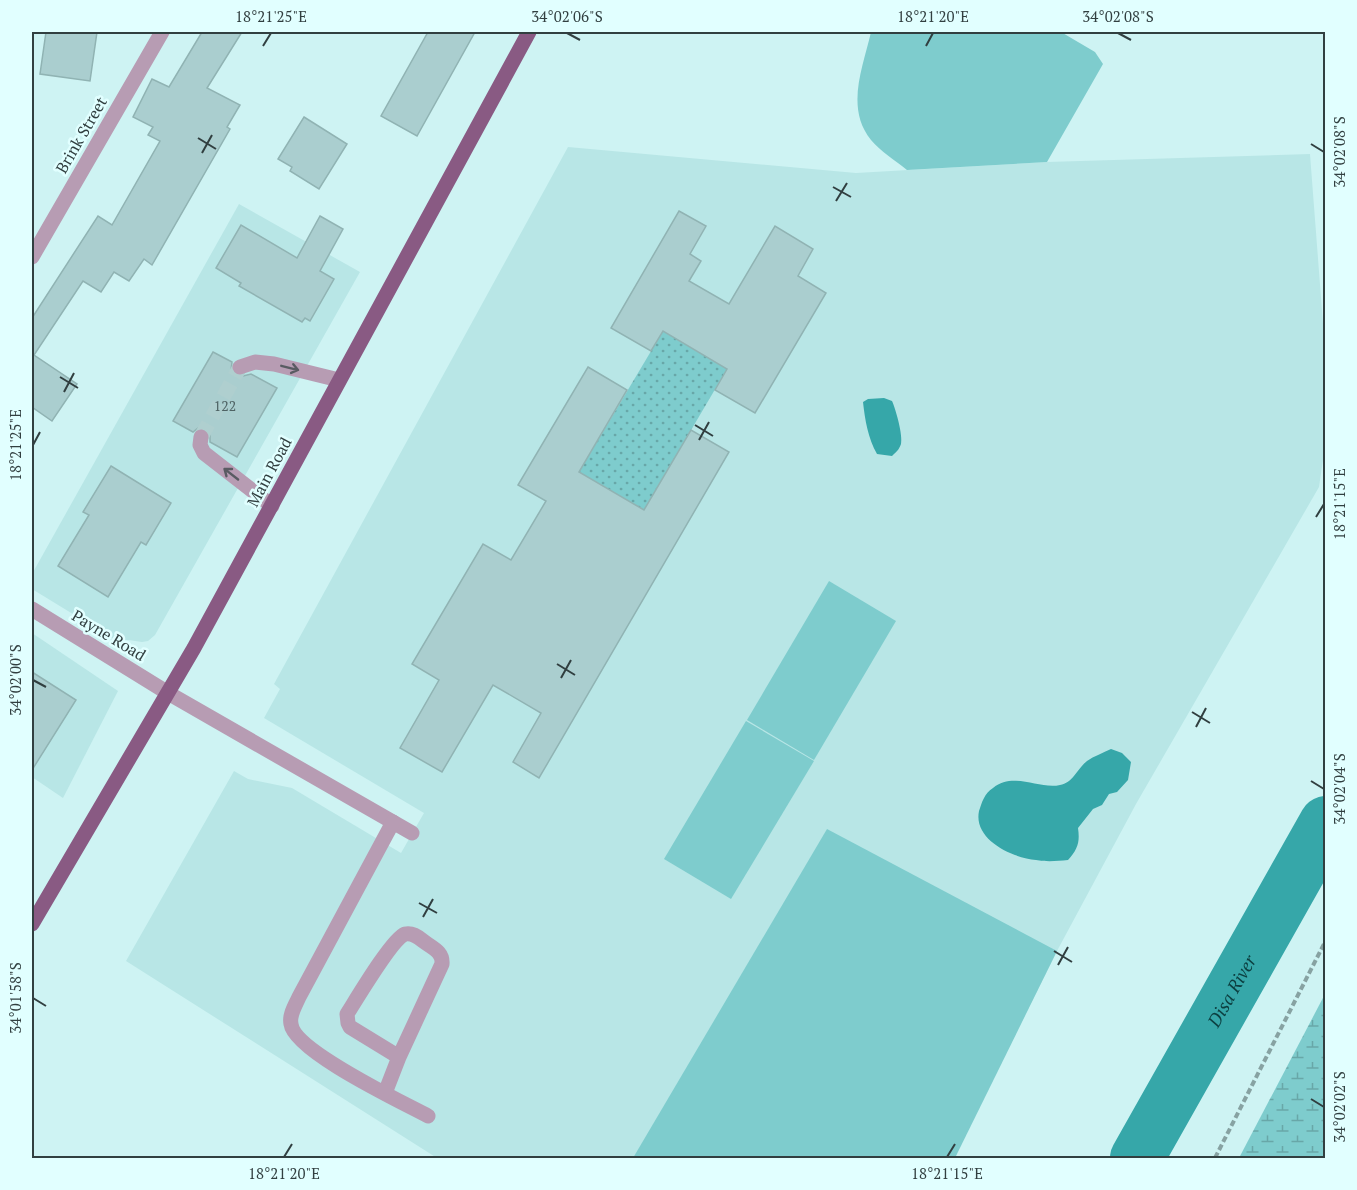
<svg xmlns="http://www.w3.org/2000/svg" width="1357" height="1190" font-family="'PT Serif',serif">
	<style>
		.built { fill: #b8e6e6 }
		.grass { fill: #7ecccd }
		.wetland { fill: url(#wetland-marsh) }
		.park { fill: url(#park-dots) }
		.water { fill: #36a7a9 }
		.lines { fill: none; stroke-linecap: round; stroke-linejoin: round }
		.river { stroke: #36a7a9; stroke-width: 54 }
		.building { fill: #aacecf; stroke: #90b3b3; stroke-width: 1.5 }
		.minor-tunnel { stroke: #afcfcf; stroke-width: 15; stroke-dasharray: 15 8; stroke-linecap: butt }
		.path { stroke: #87a2a2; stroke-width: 4; stroke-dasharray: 6 3; stroke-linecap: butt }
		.minor { stroke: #b79cb3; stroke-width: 15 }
		.major { stroke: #895a83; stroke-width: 15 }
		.oneway { stroke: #595b62 }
		.ticks { fill: none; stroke: #313f40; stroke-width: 2 }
		.labels { text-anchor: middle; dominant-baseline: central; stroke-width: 5; stroke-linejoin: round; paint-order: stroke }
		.number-label { font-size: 14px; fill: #4f6364 }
		.street-label { font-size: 16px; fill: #313f40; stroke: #e1ffff }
		.water-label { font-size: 18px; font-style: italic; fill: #0c3f40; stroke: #e1ffff }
		.neatline { fill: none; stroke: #313f40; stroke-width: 2 }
		.ticks-label { font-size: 15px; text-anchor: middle; fill: #313f40 }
	</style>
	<defs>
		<pattern id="wetland-marsh" width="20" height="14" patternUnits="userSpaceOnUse" patternTransform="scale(1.5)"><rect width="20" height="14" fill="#7ecccd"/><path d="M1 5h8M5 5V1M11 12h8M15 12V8" fill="none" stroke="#68a7a8"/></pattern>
		<pattern id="park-dots" width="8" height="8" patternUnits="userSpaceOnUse" patternTransform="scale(1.5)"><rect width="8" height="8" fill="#7ecccd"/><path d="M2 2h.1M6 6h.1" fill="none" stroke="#68a7a8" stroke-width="1.8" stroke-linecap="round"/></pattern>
	</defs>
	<rect width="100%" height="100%" fill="#cef3f3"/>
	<g class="built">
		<path d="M568 147 856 173 1047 162 1310 154 1326 363V439L1319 487 1136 804 1057 951 954 1158H437L126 961 234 771 248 779 292 788 401 853 424 813 264 718 280 689 274 684Z"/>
		<path d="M239 204 360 272 155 635 148 641 142 642 129 640 117 641 32 589V574Z"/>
		<path d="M32 633 118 691 63 798 32 777Z"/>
	</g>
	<g class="grass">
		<path d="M871 32H1061L1095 52 1103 64 1047 162 907 170C896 161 880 151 871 140 845 108 863 67 871 32Z"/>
		<path d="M829 581 896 621 814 760 747 720Z"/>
		<path d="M746 721 814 761 731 899 664 859Z"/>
		<path d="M827 829 1057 951 955 1158H633Z"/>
	</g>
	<path class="wetland" d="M1325 994V1158H1239Z"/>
	<path class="park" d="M663 331 727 369 644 510 579 472Z"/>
	<g class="water">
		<path d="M884 398 892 401C896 410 903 435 901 444 899 450 896 452 892 456L877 454C868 438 865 420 863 402L868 399Z"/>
		<path d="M1111 749 1122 753 1131 762 1128 780 1117 792 1109 794 1102 805 1093 809 1078 828C1080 842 1078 849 1068 860 1057 861 1047 862 1036 860 1013 858 973 840 979 811 982 802 984 794 993 788 1014 771 1040 790 1060 785 1073 783 1077 769 1087 761 1094 756 1103 753 1111 749Z"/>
	</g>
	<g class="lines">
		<path class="river" id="s1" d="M1137 1158 1326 823"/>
	</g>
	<g class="building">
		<path d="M46 32H97L90 81 40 74Z"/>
		<path d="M202 32H242L207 88 240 105 227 127 230 129 152 265 144 259 129 281 114 272 101 292 83 281 34 355 77 384 52 421 32 407V318L98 216 112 225 160 141 148 135 153 127 133 117 152 79 169 87Z"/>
		<path d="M428 32H475L417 136 381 116Z"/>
		<path d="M304 117 347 144 319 189 290 171 292 167 278 159Z"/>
		<path d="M679 211 706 226 690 254 701 261 689 281 729 304 775 226 813 249 798 276 826 293 755 413 715 390 727 369 663 331 651 351 611 328Z"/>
		<path d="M320 216 343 229 320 271 334 279 310 321 305 318 302 322 239 286 241 283 216 268 241 225 297 258Z"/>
		<path d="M213 352 232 362 231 370 234 375 243 376 251 374 277 388 237 457 210 442V434L206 429 198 428 193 432 173 421Z"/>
		<path d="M588 367 627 390 579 472 644 510 691 430 729 452 539 778 513 762 541 713 493 685 442 772 400 748 439 680 412 664 483 544 511 560 546 501 518 485Z"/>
		<path d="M111 466 171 503 146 545 141 542 108 597 58 566 89 515 83 512Z"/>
		<path d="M32 672 76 700 32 770Z"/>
	</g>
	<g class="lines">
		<path class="minor-tunnel" d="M201 437 240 367"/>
		<path class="path" d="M1215 1158 1326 940"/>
		<g class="minor">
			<path d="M32 257 162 32"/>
			<path d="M240 367 255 362 274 364 339 380"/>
			<path d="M201 437 200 445 204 453 272 506"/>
			<path d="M32 609 168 693 412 833"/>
			<path d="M393 822 299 997C295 1006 289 1015 291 1024 294 1051 402 1102 428 1116"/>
			<path d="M385 1093 399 1057 442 964C443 953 435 949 426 943 420 939 414 932 405 934 392 939 356 1000 347 1014L348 1023 350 1027 399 1057"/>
		</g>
		<path class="major" d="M32 924 194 648 529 32"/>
	</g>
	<defs><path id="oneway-shaft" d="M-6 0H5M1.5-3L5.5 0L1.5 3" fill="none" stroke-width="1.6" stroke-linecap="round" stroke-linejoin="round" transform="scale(1.5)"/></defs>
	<g class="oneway">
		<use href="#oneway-shaft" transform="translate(290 368) rotate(14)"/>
		<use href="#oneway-shaft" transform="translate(231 474) rotate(-142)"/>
	</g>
	<path class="ticks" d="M567 33 580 40M1118 33 1131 40M263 46 271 33M926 46 933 33M198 138 216 149M1311 144 1324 152M202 153 212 135M833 187 851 197M836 201 847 183M60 377 78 388M64 392 74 373M695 425 713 436M699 440 709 422M33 445 40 432M1316 517 1324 504M557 664 575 675M561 678 571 660M33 680 46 687M1192 712 1210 723M1196 727 1206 708M1311 781 1324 789M419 903 437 913M423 917 433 899M1054 951 1072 962M1058 965 1068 947M33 998 46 1006M1311 1099 1324 1107M284 1157 292 1144M947 1157 955 1144"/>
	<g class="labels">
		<g class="number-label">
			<text x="225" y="405">122</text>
		</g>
		<g class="street-label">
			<text transform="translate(81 135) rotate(-60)">Brink Street</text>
			<text transform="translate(269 472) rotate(-62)">Main Road</text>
			<text transform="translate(109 635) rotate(31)">Payne Road</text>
		</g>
		<g class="water-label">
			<text stroke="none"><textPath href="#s1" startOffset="192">Disa River</textPath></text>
		</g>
	</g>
	<rect width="1357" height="1190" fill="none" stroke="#e1ffff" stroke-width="66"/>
	<rect x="33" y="33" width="1291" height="1124" class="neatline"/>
	<g class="ticks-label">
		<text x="271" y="22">18°21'25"E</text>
		<text x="567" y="22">34°02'06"S</text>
		<text x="933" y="22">18°21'20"E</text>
		<text x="1118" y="22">34°02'08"S</text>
		<text transform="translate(1340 152) rotate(-90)" y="5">34°02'08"S</text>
		<text transform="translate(16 445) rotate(-90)" y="5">18°21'25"E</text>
		<text transform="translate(1340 504) rotate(-90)" y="5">18°21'15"E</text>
		<text transform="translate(16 680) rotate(-90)" y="5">34°02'00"S</text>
		<text transform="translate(1340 789) rotate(-90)" y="5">34°02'04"S</text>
		<text transform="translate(16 998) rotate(-90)" y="5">34°01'58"S</text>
		<text transform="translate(1340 1107) rotate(-90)" y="5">34°02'02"S</text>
		<text x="284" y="1179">18°21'20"E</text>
		<text x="947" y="1179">18°21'15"E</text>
	</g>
</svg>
